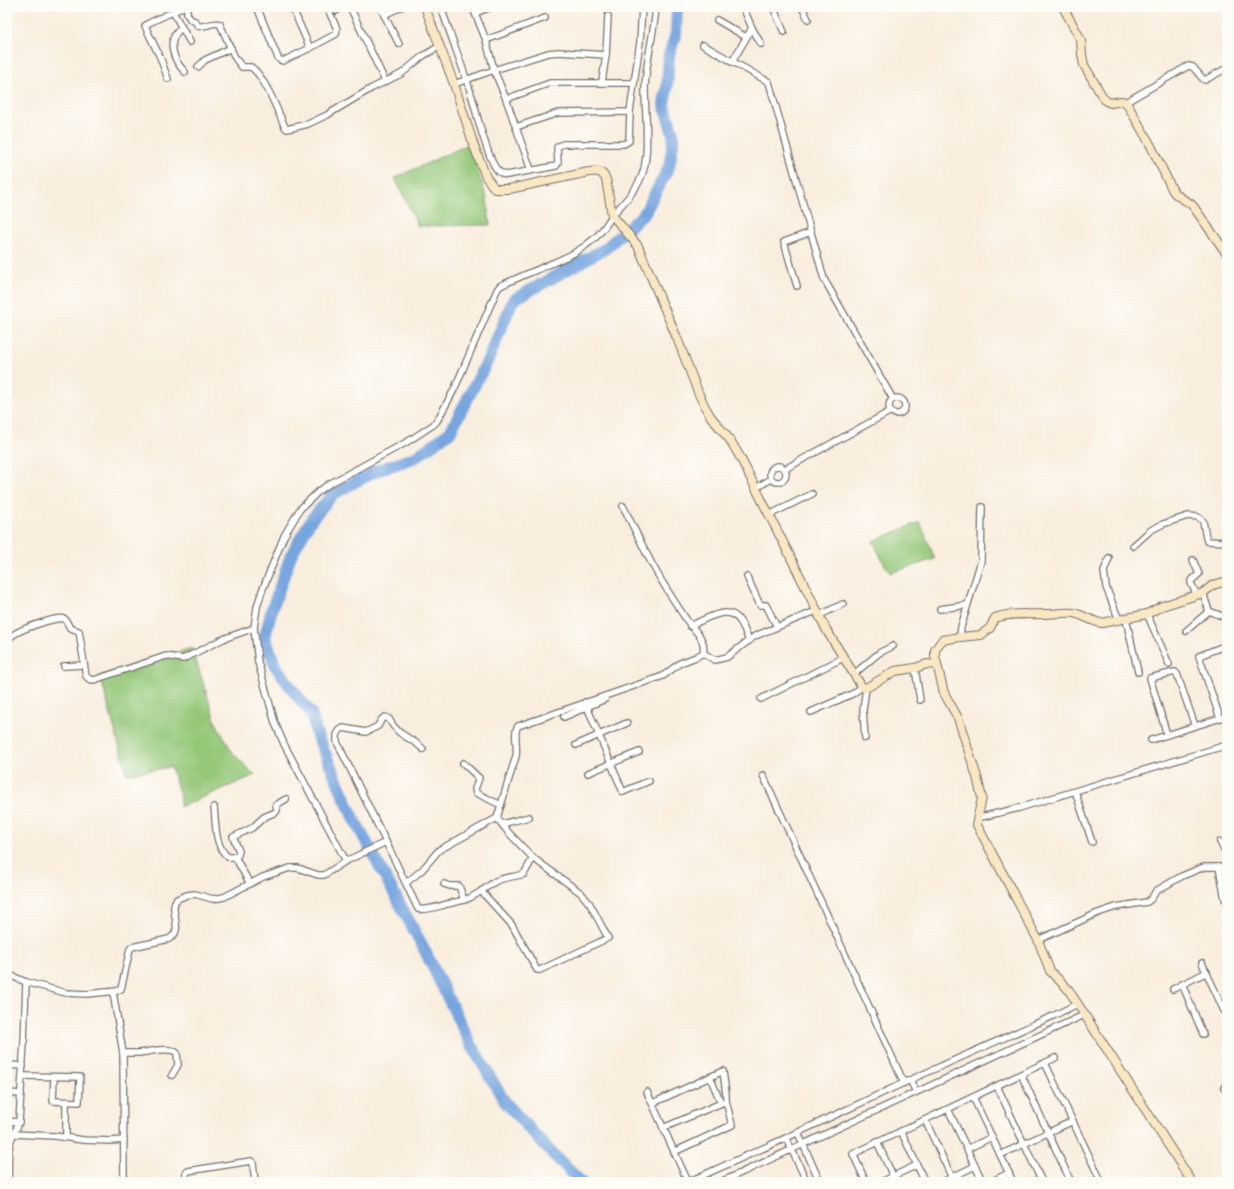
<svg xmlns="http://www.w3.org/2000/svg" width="1234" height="1189" font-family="'IM FELL Great Primer',serif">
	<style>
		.green { fill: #94c778; stroke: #607952 }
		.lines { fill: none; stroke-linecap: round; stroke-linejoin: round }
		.river { stroke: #76a5df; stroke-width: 12 }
		.street-casing { stroke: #736f6a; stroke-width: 8 }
		.secondary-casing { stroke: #736f6a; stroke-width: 10 }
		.street { stroke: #fff; stroke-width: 5.5 }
		.secondary { stroke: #fae7c3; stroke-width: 8 }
	</style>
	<rect width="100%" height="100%" fill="#fdfcf7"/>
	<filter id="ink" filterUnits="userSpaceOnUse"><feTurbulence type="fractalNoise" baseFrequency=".025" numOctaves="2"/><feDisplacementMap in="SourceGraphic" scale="8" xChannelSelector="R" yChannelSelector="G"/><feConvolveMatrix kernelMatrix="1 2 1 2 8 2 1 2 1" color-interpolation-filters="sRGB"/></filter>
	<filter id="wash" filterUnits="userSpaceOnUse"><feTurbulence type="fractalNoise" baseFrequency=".012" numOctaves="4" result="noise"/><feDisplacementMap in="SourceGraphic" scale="16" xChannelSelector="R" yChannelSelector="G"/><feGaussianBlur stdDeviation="0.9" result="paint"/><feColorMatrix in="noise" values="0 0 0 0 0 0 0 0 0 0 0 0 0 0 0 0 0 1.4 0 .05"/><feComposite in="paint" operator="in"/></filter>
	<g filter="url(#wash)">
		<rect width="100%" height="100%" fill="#f9eede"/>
		<g class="green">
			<path d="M469 144 487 199 490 225 418 226 395 178Z"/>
			<path d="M920 522 935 559 890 573 882 560 873 541Z"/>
			<path d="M192 648 216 723 233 753 255 775 180 807V796L171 767 127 774 100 676 143 662Z"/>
		</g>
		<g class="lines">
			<path class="river" d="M581 1182 545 1146 505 1102 469 1041 423 947 354 819 317 735 311 713 295 693 275 665 265 637 272 609 291 555 311 520 333 494 376 471 416 457 450 432 489 358 513 300 606 248 644 214 669 167 674 137 664 104 667 88 669 55 676 33 677 7"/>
		</g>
	</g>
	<g filter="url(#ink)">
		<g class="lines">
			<g class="street-casing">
				<g id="street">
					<path d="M187 7V14L191 20 195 21 198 26C206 28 213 21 220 24L235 58 242 67H251C265 77 277 110 285 127L287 129 308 124 327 115 372 88 401 74 423 56 440 46"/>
					<path d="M257 7 278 58 280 60 283 61 310 48 336 34 337 29 327 7"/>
					<path d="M292 7 310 48"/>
					<path d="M350 7 384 79"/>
					<path d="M380 7 399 44"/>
					<path d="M441 7C451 37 463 67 472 97 478 118 484 147 495 167 498 172 501 174 507 175L556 166 558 163 557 147 563 144H624L629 141 630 112 640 42 642 7"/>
					<path d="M473 7 475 13 491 7"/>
					<path d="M773 7 784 32"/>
					<path d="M802 7 808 19"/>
					<path d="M336 11 342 7"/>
					<path d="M173 12 190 42"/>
					<path d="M475 13 486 40 494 70 506 99 531 170"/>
					<path d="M384 15 401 7"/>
					<path d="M717 20 746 37"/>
					<path d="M182 28C165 39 173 60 185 72"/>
					<path d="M752 28 761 44"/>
					<path d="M486 40 545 18"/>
					<path d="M703 45 769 82 824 279 893 399"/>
					<path d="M732 62 752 28 743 7"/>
					<path d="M198 67 205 60 231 48"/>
					<path d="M168 79 160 57 145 26 149 23 183 7"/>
					<path d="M602 82 606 55"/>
					<path d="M454 84 494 70 548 53 559 52 606 55 608 16"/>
					<path d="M506 99 550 83H634"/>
					<path d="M1126 102 1188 66 1193 67 1203 79 1205 80 1227 68"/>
					<path d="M516 127 558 113 630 112"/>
					<path d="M797 286 784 242 811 232"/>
					<circle cx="897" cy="406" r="8"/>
					<circle cx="778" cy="474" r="8"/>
					<path d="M785 469 891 411"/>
					<path d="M756 488 771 479"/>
					<path d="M623 506C633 526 642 545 652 564 662 583 674 601 686 619 692 629 707 638 703 653"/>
					<path d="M769 515 812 494"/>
					<path d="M1133 546 1151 530 1163 524 1188 516 1198 517 1203 521 1206 538 1207 541 1227 542"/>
					<path d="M1109 558 1104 571 1106 587 1119 620"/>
					<path d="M1193 560 1199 574 1191 581V583L1197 595"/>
					<path d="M747 577 760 605H766L777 627"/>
					<path d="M940 609 967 605"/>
					<path d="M1209 611 1222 616"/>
					<path d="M1147 614 1169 664"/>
					<path d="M818 616 843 604"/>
					<path d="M1126 619 1138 672"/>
					<path d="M690 626C704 620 728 604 739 620 744 626 746 634 749 641"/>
					<path d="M1186 631 1209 611 1203 593"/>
					<path d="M960 637 961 627 981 561 982 507"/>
					<path d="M7 642C9 639 10 637 13 635 21 629 57 616 65 619L70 628 79 631 86 676 89 679 94 680 166 656 183 659 223 639 254 628"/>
					<path d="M64 666 84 665"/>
					<path d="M915 668 920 700"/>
					<path d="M854 674 879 653 893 646"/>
					<path d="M761 699 843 658"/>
					<path d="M585 702 623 792 649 781"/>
					<path d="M811 712 852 694 862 687"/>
					<path d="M564 717 605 699"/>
					<path d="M1220 718 1199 656 1224 646 1227 655"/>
					<path d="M1167 735 1150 678 1175 672 1177 674 1195 726"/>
					<path d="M865 738 863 710 866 688"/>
					<path d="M1151 740 1227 716"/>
					<path d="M576 745 627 723"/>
					<path d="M463 763 479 778 475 789 476 793 501 805"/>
					<path d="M588 773 639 752"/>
					<path d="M763 775 904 1083"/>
					<path d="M1075 791 1092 842"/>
					<path d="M214 807C216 823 214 846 228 857H235"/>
					<path d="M977 818 1019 808 1227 745"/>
					<path d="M502 824 529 817"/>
					<path d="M386 842 337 742V735L340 730 343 728 366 732 378 726 381 720 385 717 389 719C398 737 410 736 423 749"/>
					<path d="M1220 842 1227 854"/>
					<path d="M346 861 284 744 275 723 258 662 254 628 257 607 262 591 284 536 300 509 318 492 329 484 407 442 433 425 437 421 454 390 497 290 500 286C513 280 526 274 539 269 561 259 576 255 595 238 604 230 609 219 617 210 630 196 642 183 645 164 649 139 645 113 645 88 646 61 654 34 656 7"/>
					<path d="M1219 867 1225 899"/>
					<path d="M406 883 422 870 439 850 461 838 497 818 516 756C518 748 513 732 518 726L663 676 680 663 696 657 703 653 715 660 727 657 755 636 816 611"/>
					<path d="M250 884 235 857 238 855 239 851 233 837 252 828 264 817 276 812 277 810 276 805 286 799"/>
					<path d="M444 884 450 886H459L464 900"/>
					<path d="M481 891 512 925 537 970H540L608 938 590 904 581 893 533 858 508 832 497 818"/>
					<path d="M1038 940 1098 913 1116 907 1147 902 1151 899 1156 891 1182 876 1204 867H1227"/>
					<path d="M1202 963 1227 1017"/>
					<path d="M7 974 26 982 66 993 87 994 117 991 121 989 122 985 130 949 132 947 169 939C186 930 167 910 177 899L187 895 195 894 213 899 224 897 263 877 290 868H298L318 875H324L346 861 386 842 418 909C430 911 440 905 452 903 460 901 468 900 475 895 483 891 489 885 496 881 505 877 514 877 524 874L533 858"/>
					<path d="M1182 984 1203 1034"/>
					<path d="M1173 989 1207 972"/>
					<path d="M113 992 123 1053 124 1182"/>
					<path d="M123 1053C128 1053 134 1053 139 1053 149 1052 170 1046 177 1053L178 1065 172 1075"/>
					<path d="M1045 1063 1100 1179 1093 1182"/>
					<path d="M7 1065 23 1066"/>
					<path d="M1021 1074 1071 1182"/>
					<path d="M22 1076 80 1077 79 1102 53 1101 54 1077"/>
					<path d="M710 1077 721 1103"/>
					<path d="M910 1080 916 1092"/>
					<path d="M997 1086 1042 1182"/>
					<path d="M1224 1088 1227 1086"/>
					<path d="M647 1092 688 1182"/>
					<path d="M7 1093 21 1094"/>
					<path d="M973 1097 1013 1182"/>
					<path d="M653 1103 723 1071 726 1094V1101L663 1128"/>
					<path d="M925 1120 954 1182"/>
					<path d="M7 1121 19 1122"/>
					<path d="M798 1133 820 1182"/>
					<path d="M14 1134 55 1136 83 1140 111 1141 124 1140"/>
					<path d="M66 1135V1102"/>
					<path d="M786 1138 807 1182"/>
					<path d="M877 1142 893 1176"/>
					<path d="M967 1149 992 1137"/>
					<path d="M674 1152 732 1125 726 1101"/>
					<path d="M1000 1155 1073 1121"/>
					<path d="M917 1165 925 1182"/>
					<path d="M975 1166 983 1182"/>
					<path d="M8 1182C9 1170 7 1154 10 1143 12 1136 17 1129 19 1122L24 1043 26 982"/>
					<path d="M185 1182 186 1173 188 1171 251 1161 253 1163 255 1182"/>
					<path d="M688 1182 786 1138 910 1080 1053 1016 1077 1004"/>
					<path d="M721 1182 1084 1015"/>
					<path d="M866 1182 853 1154 1055 1058"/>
					<path d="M881 1182 917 1165 901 1131"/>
					<path d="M942 1182 975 1166 948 1109"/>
					<path d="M990 1182 1009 1173"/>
				</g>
			</g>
			<g class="secondary-casing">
				<g id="secondary">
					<path d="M425 7 454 84 474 146 486 177 495 189H509L589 172C597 171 602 171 606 179L612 215 638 246 677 338 698 392 705 407 711 417 730 440 740 457 789 554 827 631 862 687 866 688 895 671 915 668 927 664 937 665"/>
					<path d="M1063 7 1081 40 1082 55 1084 65 1102 96 1106 101 1111 103 1121 101 1126 102 1150 144 1173 191C1178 198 1187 200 1193 206L1227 254"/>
					<path d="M1192 1182 1068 989 1050 971 1038 940 977 825V820L982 798 977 777 958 718 944 693 935 656V650L942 640 960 637 981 635 990 628 995 618C1010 612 1028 615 1045 614 1054 614 1064 612 1073 613 1082 614 1095 623 1102 623L1147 614 1162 606 1203 593 1213 585 1227 581"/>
				</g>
			</g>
			<use href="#street" class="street"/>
			<use href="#secondary" class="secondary"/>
		</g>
	</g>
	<rect width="1234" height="1189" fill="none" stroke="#fdfcf7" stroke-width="24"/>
</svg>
